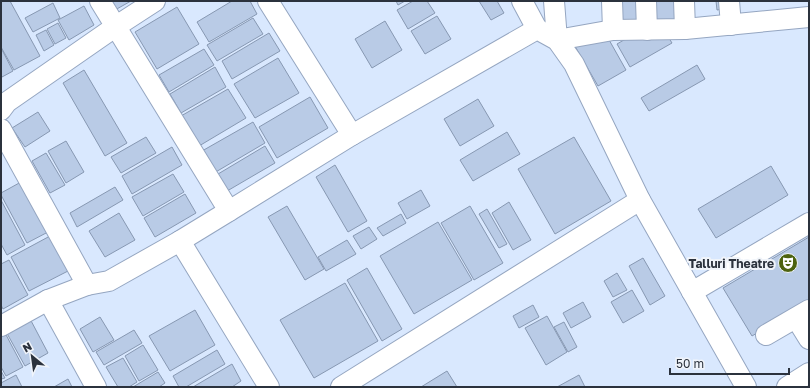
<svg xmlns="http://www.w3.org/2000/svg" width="810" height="388" font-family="'Golos Text',sans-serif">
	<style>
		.building { fill: #b9cbe6; stroke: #8798b2 }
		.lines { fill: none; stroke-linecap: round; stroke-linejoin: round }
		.minor-casing { stroke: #95a6c1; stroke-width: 22 }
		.minor { stroke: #fff; stroke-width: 20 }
		.labels { text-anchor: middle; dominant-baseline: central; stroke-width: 4; stroke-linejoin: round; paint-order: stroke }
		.poi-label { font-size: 12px; font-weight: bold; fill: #2b323d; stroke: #f0f4fa; text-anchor: end }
	</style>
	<rect width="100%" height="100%" fill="#d9e8fe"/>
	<g class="building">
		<path d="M1 1H10L40 56 14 70 1 47Z"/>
		<path d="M109 1H131L115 10Z"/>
		<path d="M232 1H250L257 14 209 42 197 22Z"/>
		<path d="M396 1H405L398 5Z"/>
		<path d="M413 1H427L435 13 408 29 397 10Z"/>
		<path d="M479 1H497L504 13 491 20Z"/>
		<path d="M616 1H642L643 22 616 23Z"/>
		<rect x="652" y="1" width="24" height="20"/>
		<path d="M716 1H728L729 8 717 10Z"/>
		<path d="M53 3 60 18 33 32 25 18Z"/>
		<path d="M84 6 94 25 69 40 58 20Z"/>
		<path d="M177 7 199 44 157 69 135 32Z"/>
		<path d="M437 16 451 39 425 54 411 31Z"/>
		<path d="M253 18 263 34 217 61 207 45Z"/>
		<path d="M385 21 402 50 372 68 355 39Z"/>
		<path d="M58 23 66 38 55 44 47 29Z"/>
		<path d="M46 30 54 45 44 51 36 35Z"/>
		<path d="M269 33 280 51 232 79 222 61Z"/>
		<path d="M667 35 672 43 630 67 617 44 629 37Z"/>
		<path d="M608 38 626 70 598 86 572 41Z"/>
		<path d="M1 48 13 71 2 77 1 74Z"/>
		<path d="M204 49 214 65 169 92 159 75Z"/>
		<path d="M278 58 299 93 255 118 234 84Z"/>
		<path d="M697 65 705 79 649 111 641 98Z"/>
		<path d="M215 67 226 87 181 113 170 94Z"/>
		<path d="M84 70 127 143 105 156 63 83Z"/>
		<path d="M228 89 246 118 199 146 181 116Z"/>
		<path d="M310 97 328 128 277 158 259 127Z"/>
		<path d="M478 99 494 126 460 146 444 119Z"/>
		<path d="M38 112 50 131 25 147 12 128Z"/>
		<path d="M253 122 265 143 214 173 202 151Z"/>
		<path d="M507 132 520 154 473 181 460 160Z"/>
		<path d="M146 137 156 153 121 173 111 157Z"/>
		<path d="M574 137 611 201 555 234 518 169Z"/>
		<path d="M66 141 84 172 66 183 48 151Z"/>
		<path d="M265 146 275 163 222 194 213 177Z"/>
		<path d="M172 147 182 165 132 194 122 176Z"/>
		<path d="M46 153 65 185 50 193 32 161Z"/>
		<path d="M335 165 367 221 348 232 316 177Z"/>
		<path d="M771 166 788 195 716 238 698 209Z"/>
		<path d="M173 174 184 192 143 216 132 197Z"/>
		<path d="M21 182 48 232 27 243 1 195V193Z"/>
		<path d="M115 187 123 200 77 227 70 213Z"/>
		<path d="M421 190 430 206 407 219 398 203Z"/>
		<path d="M185 194 196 213 155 237 144 218Z"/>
		<path d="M1 200 25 245 7 255 1 244Z"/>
		<path d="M509 202 531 240 513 250 492 213Z"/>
		<path d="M287 206 324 269 305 280 268 217Z"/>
		<path d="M470 206 503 263 474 280 441 223Z"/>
		<path d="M487 209 507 244 499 248 479 214Z"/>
		<path d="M119 213 135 240 105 257 89 231Z"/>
		<path d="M401 214 406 223 383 236 377 228Z"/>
		<path d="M438 222 472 280 414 314 380 256Z"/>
		<path d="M369 227 377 239 361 249 353 236Z"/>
		<path d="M50 236 68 271 29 291 11 257Z"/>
		<path d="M809 237V302L752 336 723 288Z"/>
		<path d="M347 240 356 254 326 271 318 257Z"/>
		<path d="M643 258 665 296 650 305 629 266Z"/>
		<path d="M9 260 28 295 3 309 1 305V264Z"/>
		<path d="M367 268 402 329 382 341 347 280Z"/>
		<path d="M617 273 627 290 613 297 604 281Z"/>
		<path d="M345 283 378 341 314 378 280 320Z"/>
		<path d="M632 290 644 311 623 323 611 302Z"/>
		<path d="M583 302 591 317 571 328 563 313Z"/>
		<path d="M533 305 539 317 519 328 513 316Z"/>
		<path d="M195 310 215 345 170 371 149 336Z"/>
		<path d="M28 315 48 353 25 366 4 328Z"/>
		<path d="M547 316 567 352 546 365 525 328Z"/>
		<path d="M100 317 114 340 93 352 80 329Z"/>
		<path d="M564 322 577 347 568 352 554 327Z"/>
		<path d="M134 330 142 343 104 365 96 352Z"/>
		<path d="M4 331 23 367 6 376 1 367V332Z"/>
		<path d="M143 345 158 370 139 381 125 356Z"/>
		<path d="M217 350 225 364 186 387H179L173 376Z"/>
		<path d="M123 358 137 382 129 387H118L106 367Z"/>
		<path d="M232 364 241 381 232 387H193Z"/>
		<path d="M1 371 5 378 1 379Z"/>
		<path d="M447 371 457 387H421Z"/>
		<path d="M158 372 165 383 159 387H133Z"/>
		<path d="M16 375 22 387H1V383Z"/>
		<path d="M579 375 585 387H557Z"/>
		<path d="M68 379 72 387H54Z"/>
	</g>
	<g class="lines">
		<g class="minor-casing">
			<g id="minor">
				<path d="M100 1 229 211"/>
				<path d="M268 1 352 135"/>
				<path d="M522 1 537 29"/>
				<path d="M554 1 557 40 613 30 685 29 809 17"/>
				<path d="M612 1 613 30"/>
				<path d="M646 1 647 30"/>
				<path d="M684 1 685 29"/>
				<path d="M729 1 731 25"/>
				<path d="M1 110 7 102 115 27 155 1"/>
				<path d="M1 129 87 285"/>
				<path d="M180 241 269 387"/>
				<path d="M692 292 809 223"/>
				<path d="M48 300 96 387"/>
				<path d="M796 318 809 339"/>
				<path d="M1 326 48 300 87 285 109 281 180 241 229 211 352 135 537 29 557 40 574 64 640 200 746 387"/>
				<path d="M766 335 809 310"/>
				<path d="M341 387 640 200"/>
				<path d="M787 387 809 373"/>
			</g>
		</g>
		<use href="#minor" class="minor"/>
	</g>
	<defs>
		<g id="theatre-disc" transform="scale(1)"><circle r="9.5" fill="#4d6310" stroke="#f0f4fa"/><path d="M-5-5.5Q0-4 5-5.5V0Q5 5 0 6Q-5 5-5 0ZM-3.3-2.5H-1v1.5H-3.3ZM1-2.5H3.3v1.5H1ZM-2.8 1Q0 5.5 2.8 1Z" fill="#fff"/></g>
	</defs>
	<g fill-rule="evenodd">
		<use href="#theatre-disc" x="788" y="263"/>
	</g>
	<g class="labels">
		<g class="poi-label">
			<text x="774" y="263">Talluri Theatre</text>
		</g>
	</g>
	<rect width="810" height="388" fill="none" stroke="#2b323d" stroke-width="4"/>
	<g transform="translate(32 356) rotate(331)" stroke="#f0f4fa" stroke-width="3" paint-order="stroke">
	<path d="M0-3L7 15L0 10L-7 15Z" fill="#2b323d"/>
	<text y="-6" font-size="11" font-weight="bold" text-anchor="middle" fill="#2b323d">N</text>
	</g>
	<path d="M670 368v6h119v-6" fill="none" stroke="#2b323d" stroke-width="2"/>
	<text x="676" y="368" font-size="12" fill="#2b323d" stroke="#f0f4fa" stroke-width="3" paint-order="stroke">50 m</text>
</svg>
